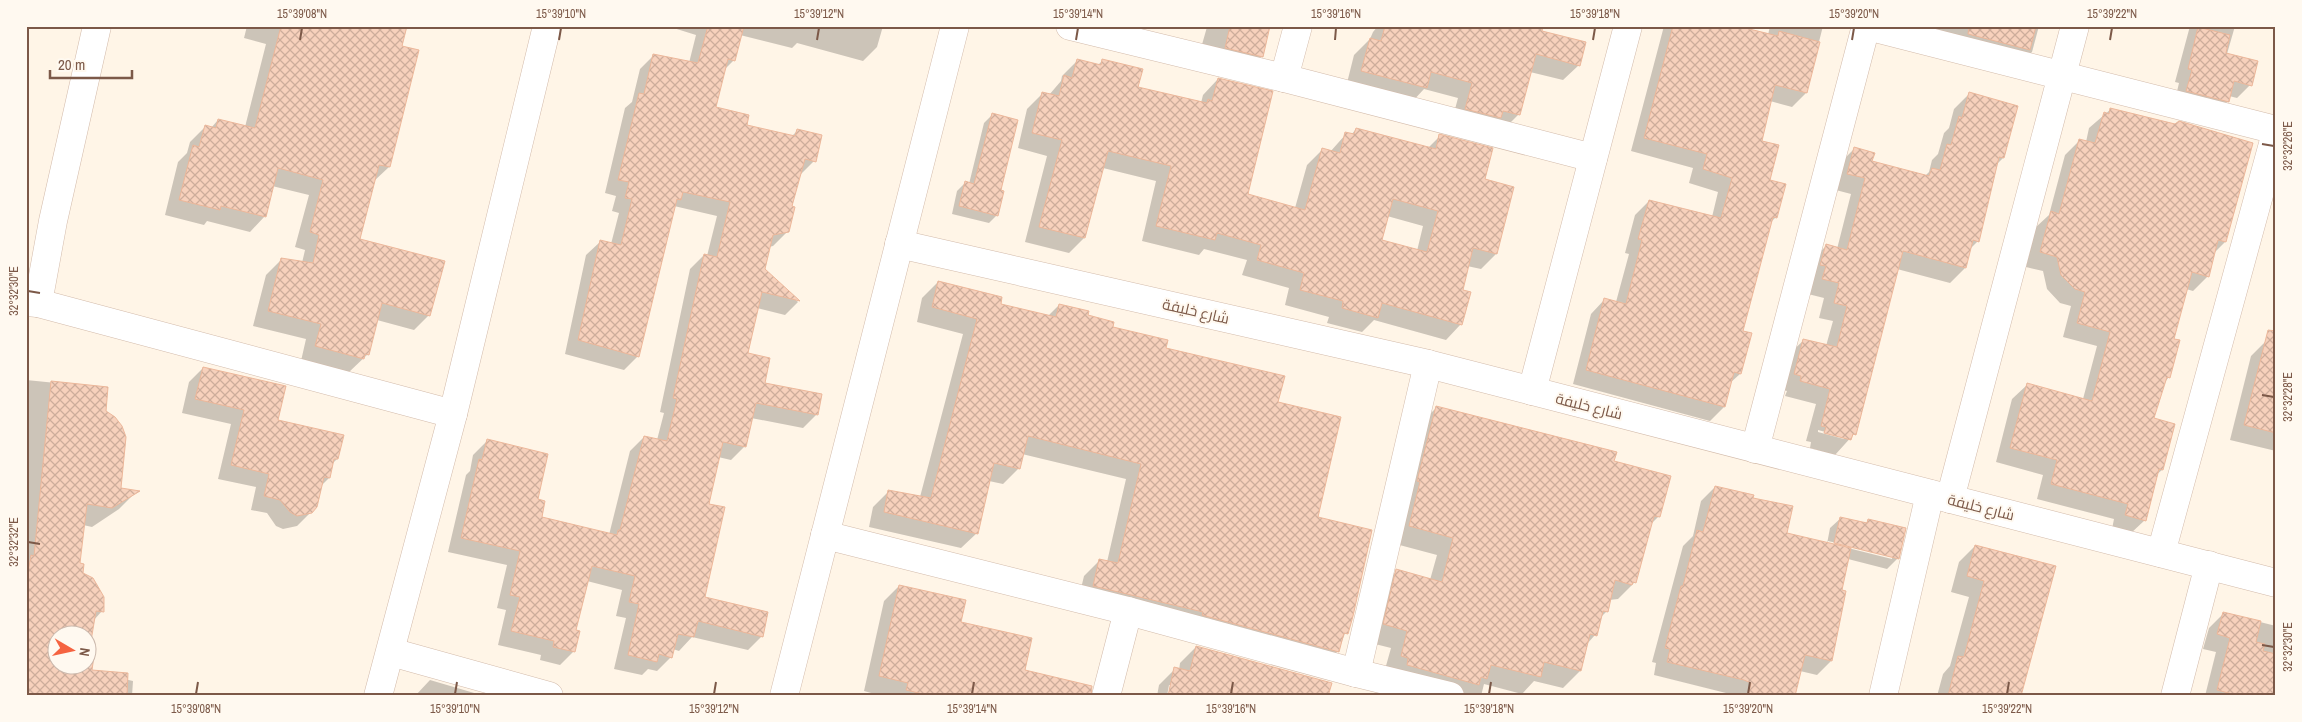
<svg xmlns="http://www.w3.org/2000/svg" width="2302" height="722" font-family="'Archivo Narrow',Cairo,sans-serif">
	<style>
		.shadow { fill: #0003; fill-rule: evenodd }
		.building { fill: url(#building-cross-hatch); stroke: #ecb79a; fill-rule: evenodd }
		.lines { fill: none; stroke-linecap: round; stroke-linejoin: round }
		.minor-casing { stroke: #d3bbab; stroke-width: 29 }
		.minor { stroke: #fff; stroke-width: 28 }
		.ticks { fill: none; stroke: #7c5948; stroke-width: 2 }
		.labels { text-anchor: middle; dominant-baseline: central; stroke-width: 4; stroke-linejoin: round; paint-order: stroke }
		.street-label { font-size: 15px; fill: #7c5948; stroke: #fff9f0 }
		.neatline { fill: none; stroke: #7c5948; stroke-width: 2 }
		.ticks-label { font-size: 12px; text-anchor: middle; fill: #7c5948 }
	</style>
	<defs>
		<pattern id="building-cross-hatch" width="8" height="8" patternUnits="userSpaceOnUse" patternTransform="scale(1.25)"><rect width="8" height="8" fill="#f7d1bc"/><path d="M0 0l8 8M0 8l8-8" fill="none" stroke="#cdad9b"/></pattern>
	</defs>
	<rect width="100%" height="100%" fill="#fff5e7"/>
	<g class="shadow">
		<path d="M247 26H406L401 47 417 51 389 167 373 182 359 240 429 315 414 330 377 320 368 354 348 373 301 361 306 339 253 326 266 275 282 259 302 263 305 250 295 247 309 195 272 186 265 216 250 232 207 221 204 225 165 215 178 162 187 153 190 142 205 127 211 128 218 120 245 127 266 44 244 38Z"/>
		<path d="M667 26H883L877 47 863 61 797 43 792 48 740 35 734 60 723 71 714 108 745 126 791 137 797 131 814 161 800 175 791 207 787 232 773 246 769 247 763 270 798 302 785 315 757 308 747 354 763 384 817 414 803 428 751 418 745 446 731 460 718 457 707 505 704 598 762 636 748 650 692 637 679 651 673 649 671 657 657 671 648 669 642 675 614 669 626 618 616 616 622 590 587 581 575 631 574 651 560 665 540 660 541 655 498 645 506 610 497 608 507 565 448 552 466 475 470 471 473 455 487 441 536 500 540 518 609 535 630 451 644 437 657 440 664 413 660 412 690 269 704 255 707 256 717 216 674 206 638 356 624 370 565 354 586 255 600 242 611 244 619 213 612 211 616 196 605 193 625 108 632 102 640 69 654 55 689 63 696 35Z"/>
		<path d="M1204 26H1262V56L1251 67 1201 48 1207 27Z"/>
		<path d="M1378 26H1541L1540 32 1579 65 1563 80 1530 72 1519 114 1503 130 1451 124 1458 98 1424 89 1411 103 1346 87 1354 55 1370 39 1373 32Z"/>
		<path d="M1664 26H1731L1768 35 1770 26H1823L1806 93 1792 107 1770 101 1760 142 1776 217 1770 223 1742 332 1750 334 1740 374 1730 383 1724 407 1710 421 1573 384 1591 314 1605 299 1616 302 1629 254 1625 253 1635 215 1649 201 1712 217 1718 192 1689 183 1693 168 1631 151Z"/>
		<path d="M1899 26H2039L2032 52 2017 66Z"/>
		<path d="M2190 26H2235L2227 54 2250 85 2237 98 2229 96 2228 101 2215 114 2174 104 2179 83 2175 82Z"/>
		<path d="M1078 60 1098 65 1103 60 1137 88 1201 103 1203 95 1218 79 1246 195 1295 208 1307 165 1322 150 1330 152 1346 134 1351 135 1356 129 1428 148 1440 136 1483 180 1496 254 1481 269 1467 266 1461 291V324L1446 340 1374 320 1362 332 1327 323 1329 317 1285 305 1289 288 1242 275 1247 260 1204 249 1199 255 1142 241 1156 181 1103 168 1084 238 1069 253 1025 242 1047 156 1018 148 1027 109 1043 93 1049 95 1061 81 1062 76ZM1387 216 1423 226 1417 251 1381 241Z"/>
		<path d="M1969 94 2003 158 1996 165 1978 241 1970 249 1965 268 1950 283 1897 269 1854 434 1835 455 1810 448 1811 442 1806 441 1816 404 1785 396 1787 391 1780 389 1788 355 1804 340 1826 346 1833 321 1819 318 1824 298 1808 294 1811 261 1826 246 1837 249 1851 194 1832 189 1839 164 1854 149 1871 162 1925 176 1929 172 1932 160 1938 154 1944 133 1949 128 1954 109ZM1818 430 1844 437V439L1818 432Z"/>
		<path d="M2111 109 2225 242 2214 253 2208 276 2193 291 2186 289 2173 339 2169 377 2164 383 2152 419 2162 470 2156 475 2145 520 2130 534 2112 529 2114 519 2037 499 2043 475 1996 462 2012 399 2027 385 2083 399 2097 346 2063 337 2071 306 2060 303 2047 289 2043 271 2026 267 2036 227 2049 215 2065 155 2079 141 2086 142 2089 128Z"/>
		<path d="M992 115 999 191 997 215 989 223 952 214 957 191 965 183 969 184 984 123Z"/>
		<path d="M938 282 999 305 1048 316 1059 305 1165 349 1277 403 1352 616 1338 651 1322 667 1078 601 1084 576 1100 560 1107 562 1126 479 1022 454 1018 469 1003 484 989 481 977 533 961 548 869 527 873 507 888 492 920 497 963 334 917 322 922 298Z"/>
		<path d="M2276 321V451L2230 440 2251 356 2266 341 2270 342Z"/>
		<path d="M203 368 277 421 337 459 331 465 329 478 321 486 311 512 297 526 283 529 276 526 267 513 251 510 256 487 218 479 231 424 182 413 189 382Z"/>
		<path d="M26 380 107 388 105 412 120 489 137 491 119 509 92 527 83 525 79 564 82 574 102 611 93 621 89 642 90 671 133 681 132 696H26ZM58 634H88V664H58Z"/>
		<path d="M1436 408 1613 462 1659 516 1650 525 1635 582 1618 599 1609 600 1607 611 1600 618 1595 635 1587 644 1580 671 1563 688 1534 681 1522 694 1484 684 1481 696H1428L1384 673 1391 648 1367 642 1379 588 1397 571 1430 580 1437 555 1392 543 1419 425Z"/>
		<path d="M1715 487 1752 499 1786 534 1827 544 1830 528 1841 518 1865 524 1869 520 1898 558 1887 569 1848 559 1840 590 1845 592 1831 661 1817 675 1800 671 1794 696H1730V694L1654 675 1656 663 1652 662 1683 546 1693 536 1701 501ZM1828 541 1892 556V559L1828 543Z"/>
		<path d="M1975 546 2020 696H1937L1943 674 1950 666 1969 597 1951 592 1959 562Z"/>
		<path d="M899 586 960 623 1023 671 1074 696H882L864 691 884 601Z"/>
		<path d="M2224 613 2276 626V696H2205L2216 652 2203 649 2209 628Z"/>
		<path d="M1196 647 1327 696 1172 685H1169L1167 696H1157L1159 685 1175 669 1179 670 1180 663Z"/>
		<path d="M430 680 481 695V696H415Z"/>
	</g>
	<g class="building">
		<path d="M281 26H407L402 46 419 50 390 167 379 165 360 239 445 261 430 316 382 303 369 355 365 354 364 359 315 346 321 324 268 311 281 258 313 263 319 235 310 232 323 180 278 168 266 217 221 206 220 210 179 200 193 145 199 147 205 125 216 128 218 119 255 128Z"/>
		<path d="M708 26H744L735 61 728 59 716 107 749 115 747 125 795 136 797 129 822 135 816 162 805 159 792 206 795 207 789 232 773 235 765 269 800 301 762 292 748 353 770 358 765 383 822 394 818 415 756 403 746 447 723 442 709 504 725 507 705 597 768 612 763 637 698 621 694 637 678 634 672 658 659 654 657 662 628 655 639 604 629 602 635 576 592 566 576 630 580 631 575 652 553 647 554 641 511 631 520 597 510 595 520 551 461 538 479 459 482 460 487 439 548 454 538 499 545 501 542 517 617 535 618 530H620L644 436 667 441 677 399 673 398 704 254 717 257 730 202 683 192 681 200 677 199 639 357 578 340 600 240 621 245 632 199 625 198 629 182 618 180 639 93 644 94 653 54 698 63Z"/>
		<path d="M1230 26H1270L1263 57 1225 48Z"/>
		<path d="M1385 26H1543L1542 31 1586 42 1580 66 1536 54 1520 115 1503 111 1501 118 1465 109 1472 83 1431 72 1427 88 1361 71 1370 38 1381 41Z"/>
		<path d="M1673 26H1737L1778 36 1779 31 1820 42 1807 93 1775 85 1762 141 1779 145 1770 180 1786 184 1777 218 1773 217 1743 331 1752 333 1741 374 1734 372 1725 407 1586 370 1604 298 1626 304 1642 240 1638 239 1649 200 1721 218 1732 178 1703 169 1707 154 1644 138Z"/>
		<path d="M1969 26H2036L2030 50 1968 34Z"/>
		<path d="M2198 27 2230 35 2226 53 2258 61 2252 86 2234 81 2229 102 2186 91 2192 70 2188 69Z"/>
		<path d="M1077 59 1101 65 1102 59 1143 69 1138 87 1207 103 1208 99 1212 101 1218 78 1273 91 1248 194 1305 210 1322 148 1340 153 1345 132 1354 134 1356 128 1436 149 1439 134 1493 148 1485 179 1514 187 1497 254 1473 248 1463 290 1471 292 1462 325 1382 303 1378 318 1342 308 1343 301 1300 290 1304 273 1257 260 1261 245 1217 233 1215 240 1156 226 1171 166 1108 151 1085 238 1039 227 1062 140 1032 133 1042 92 1059 96 1064 75 1072 78ZM1393 199 1438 211 1427 252 1382 240Z"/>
		<path d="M1969 92 2018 106 2004 158 1999 157 1979 242 1973 240 1966 268 1903 251 1856 435 1853 434 1851 440 1824 433 1826 427 1821 426 1830 389 1800 381 1801 376 1794 374 1803 339 1837 347 1847 306 1834 303 1839 283 1822 279 1826 266 1820 265 1826 244 1847 250 1865 178 1847 174 1854 147 1875 153 1872 161 1929 176 1932 168 1940 170 1947 144 1951 145 1959 116 1962 118Z"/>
		<path d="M2110 108 2175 124 2179 121 2253 143 2226 242 2218 240 2209 277 2192 272 2174 339 2180 340 2170 378 2167 377 2154 418 2175 424 2163 470 2159 469 2146 521 2125 515 2128 504 2051 484 2057 460 2010 448 2027 383 2092 401 2110 332 2077 323 2085 292 2075 289 2061 275 2057 257 2040 252 2051 211 2059 214 2079 139 2095 143 2104 112 2109 114Z"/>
		<path d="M992 113 1018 120 1001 190 1004 191 998 216 959 206 965 181 974 184Z"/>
		<path d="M938 281 1002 297 1001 304 1056 317 1059 304 1089 311 1088 315 1114 322 1113 327 1168 340 1166 348 1285 376 1278 402 1341 417 1318 517 1372 530 1353 616 1348 634 1344 633 1339 652 1202 615 1203 612 1093 586 1099 559 1118 563 1141 464 1028 436 1020 469 994 463 978 534 884 512 888 490 931 498 977 319 932 307Z"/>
		<path d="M2268 330 2276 331V433L2244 425Z"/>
		<path d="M203 367 286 386 278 420 344 435 338 459H334L330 478 324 477 317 507 312 513 297 516 290 512 280 500 264 496 269 474 231 465 244 410 195 399Z"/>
		<path d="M51 381 108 387 106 411 115 417 122 426 126 437 121 488 140 491 112 508 87 504 80 563 84 564 83 573 93 578 104 597V612L96 611 91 641 95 649 92 670 128 673 127 696H26V584L31 555 34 556ZM58 634H88V664H58Z"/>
		<path d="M1436 406 1617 452 1614 461 1671 476 1660 517 1654 516 1636 583 1633 582 1632 585 1615 580 1608 612 1603 611 1597 636 1590 634 1581 671 1544 662 1541 677 1491 665 1487 679 1481 677 1479 685 1407 665 1408 658 1401 656 1407 631 1383 624 1396 569 1442 582 1453 538 1409 526 1420 482 1417 481Z"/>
		<path d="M1715 486 1754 495 1753 498 1793 506 1787 533 1851 548 1842 590 1846 591 1832 661 1805 655 1795 696H1748L1751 683 1744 680 1667 662 1670 649 1665 648 1681 586H1683L1697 530 1703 532Z"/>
		<path d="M1840 517 1867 523 1868 519 1906 528 1899 559 1834 543Z"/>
		<path d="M1975 545 2056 566 2021 696H1948L1958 656 1964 657 1984 581 1967 576Z"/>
		<path d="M899 585 966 600 961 622 1032 638 1025 670 1092 686 1091 696H931L906 690 908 683 879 676Z"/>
		<path d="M2223 612 2261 621 2256 642 2265 644 2263 651 2276 654V696H2240L2217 690 2230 638 2217 634Z"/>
		<path d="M1196 646 1332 683 1328 696H1168L1174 667 1190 671Z"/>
	</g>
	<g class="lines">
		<g class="minor-casing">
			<g id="minor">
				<path d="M1070 26 1284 78 1593 158"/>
				<path d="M1867 26 2276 130"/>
				<path d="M1284 78 1298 26"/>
				<path d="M899 244 1428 364 2276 583"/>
				<path d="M26 302 38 303 53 221 97 26"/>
				<path d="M38 303 453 414"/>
				<path d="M1532 391 1628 26"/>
				<path d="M1755 449 1866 26"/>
				<path d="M1950 499 2075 26"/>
				<path d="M825 535 1128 611 1356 673 1450 696"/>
				<path d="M2161 553 2276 133"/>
				<path d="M391 652 549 696"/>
				<path d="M1356 673 1428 364"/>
				<path d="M378 696 453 414 547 26"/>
				<path d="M784 696 955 26"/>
				<path d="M1106 696 1128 611"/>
				<path d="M1883 696 1930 494"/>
				<path d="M2175 696 2209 565"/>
			</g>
		</g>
		<use href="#minor" class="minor"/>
	</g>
	<path class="ticks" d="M300 40 302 28M559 40 561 28M817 40 819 28M1076 40 1078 28M1335 40 1336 28M1593 40 1595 28M1852 40 1854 28M2110 40 2112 28M2262 144 2274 146M28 291 40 293M2262 395 2274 397M28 542 40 544M2262 645 2274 647M196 694 198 682M455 694 457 682M714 694 716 682M972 694 974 682M1231 694 1233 682M1489 694 1491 682M1748 694 1750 682M2007 694 2009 682"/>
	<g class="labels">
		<g class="street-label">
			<text transform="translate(1196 311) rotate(13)">شارع خليفة</text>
			<text transform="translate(1589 406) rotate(14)">شارع خليفة</text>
			<text transform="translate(1981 507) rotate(14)">شارع خليفة</text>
		</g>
	</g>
	<rect width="2302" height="722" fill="none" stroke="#fff9f0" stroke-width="55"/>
	<g transform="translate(72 650) rotate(99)"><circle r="24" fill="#fff9f0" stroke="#cbb9ad"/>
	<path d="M0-4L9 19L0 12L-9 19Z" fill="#f56340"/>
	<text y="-8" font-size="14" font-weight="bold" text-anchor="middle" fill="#7c5948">N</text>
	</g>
	<path d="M50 70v8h82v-8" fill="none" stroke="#7c5948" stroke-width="2.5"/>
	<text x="58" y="70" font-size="15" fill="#7c5948" stroke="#fff9f0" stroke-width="4" paint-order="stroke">20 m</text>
	<rect x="28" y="28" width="2246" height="666" class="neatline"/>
	<g class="ticks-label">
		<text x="302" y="18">15°39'08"N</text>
		<text x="561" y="18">15°39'10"N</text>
		<text x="819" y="18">15°39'12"N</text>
		<text x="1078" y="18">15°39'14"N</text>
		<text x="1336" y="18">15°39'16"N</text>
		<text x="1595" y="18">15°39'18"N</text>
		<text x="1854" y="18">15°39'20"N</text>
		<text x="2112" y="18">15°39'22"N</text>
		<text transform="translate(2288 146) rotate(-90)" y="4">32°32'26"E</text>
		<text transform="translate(14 291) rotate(-90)" y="4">32°32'30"E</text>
		<text transform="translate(2288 397) rotate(-90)" y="4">32°32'28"E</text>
		<text transform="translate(14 542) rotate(-90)" y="4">32°32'32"E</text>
		<text transform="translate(2288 647) rotate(-90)" y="4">32°32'30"E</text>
		<text x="196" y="713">15°39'08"N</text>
		<text x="455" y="713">15°39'10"N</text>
		<text x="714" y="713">15°39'12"N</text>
		<text x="972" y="713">15°39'14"N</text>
		<text x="1231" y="713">15°39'16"N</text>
		<text x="1489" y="713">15°39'18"N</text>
		<text x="1748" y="713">15°39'20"N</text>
		<text x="2007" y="713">15°39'22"N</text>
	</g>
</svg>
